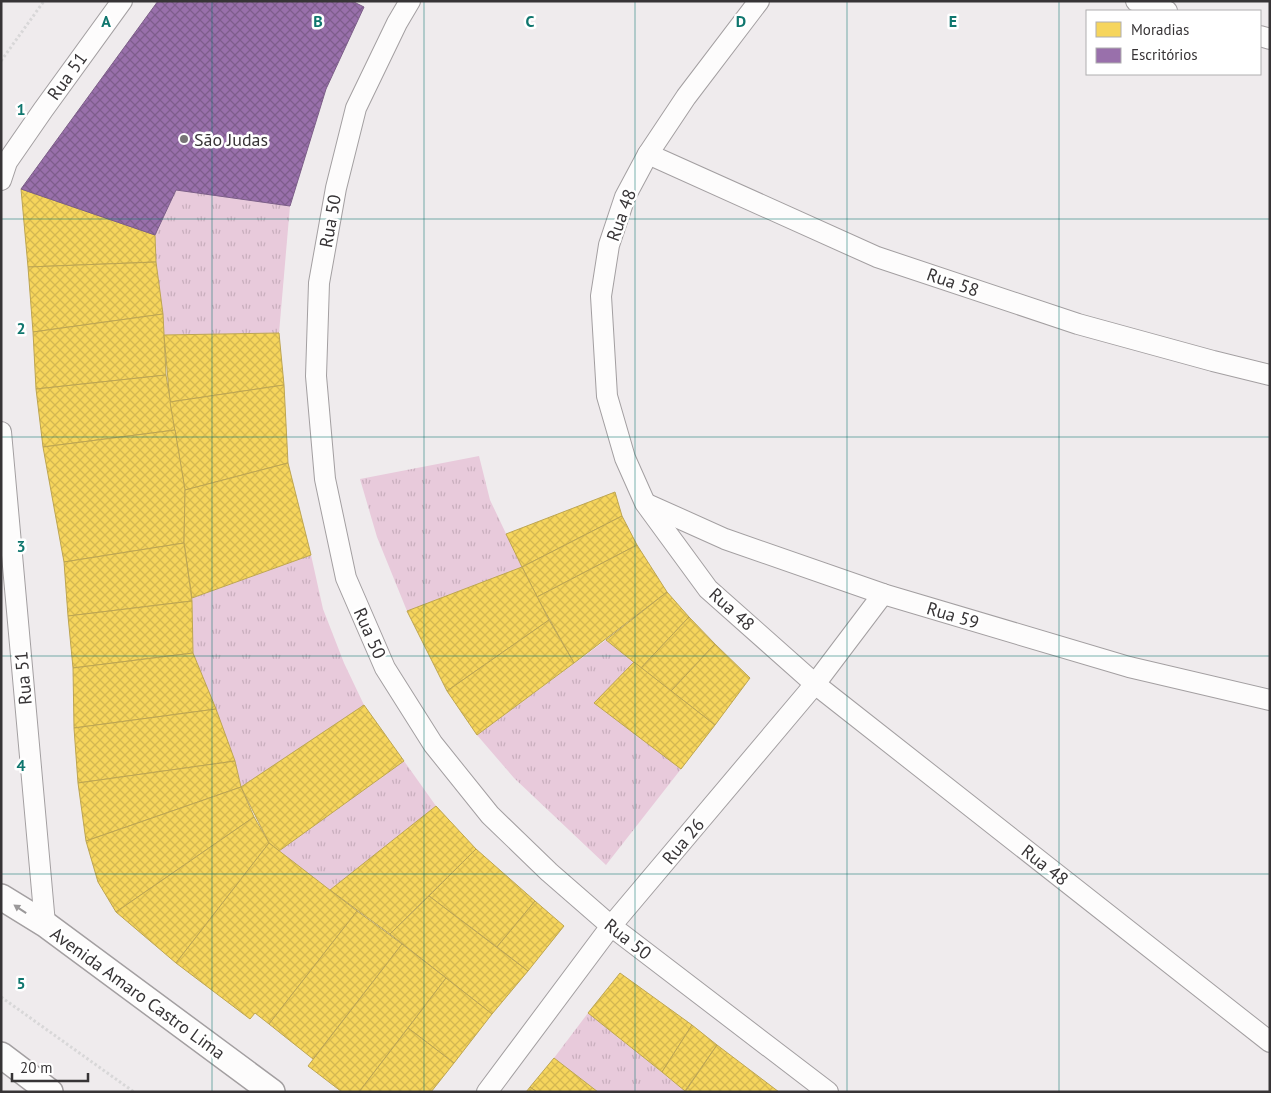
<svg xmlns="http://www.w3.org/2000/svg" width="1271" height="1093" font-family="'PT Sans',sans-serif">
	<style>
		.grass { fill: url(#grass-tufts) }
		.homes { fill: url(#homes-cross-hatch); stroke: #bda551 }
		.offices { fill: url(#offices-cross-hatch); stroke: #7c5e88 }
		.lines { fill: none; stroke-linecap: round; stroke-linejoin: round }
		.minor-casing { stroke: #a39fa1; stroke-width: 22 }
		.tertiary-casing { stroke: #a39fa1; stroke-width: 28 }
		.path { stroke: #d8d7d8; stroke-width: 3; stroke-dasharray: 2.5 2.5; stroke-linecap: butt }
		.minor { stroke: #fdfcfc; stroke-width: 20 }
		.tertiary { stroke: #fdfcfc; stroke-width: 25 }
		.oneway { fill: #9a9899 }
		.grid { fill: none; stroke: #0f766e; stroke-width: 1; stroke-opacity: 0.55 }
		.poi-dot { fill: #777476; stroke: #fff; stroke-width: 2 }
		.labels { text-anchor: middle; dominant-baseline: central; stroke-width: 5; stroke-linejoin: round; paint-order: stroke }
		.street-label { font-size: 18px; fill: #373436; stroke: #fff }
		.poi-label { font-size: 18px; fill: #373436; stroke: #fff; text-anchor: start }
		.grid-label { font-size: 16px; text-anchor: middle; font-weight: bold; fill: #0f766e; stroke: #fff; stroke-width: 5; stroke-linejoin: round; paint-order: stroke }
	</style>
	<defs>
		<pattern id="grass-tufts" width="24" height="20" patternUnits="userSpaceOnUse" patternTransform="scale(1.25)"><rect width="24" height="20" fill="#e8cadb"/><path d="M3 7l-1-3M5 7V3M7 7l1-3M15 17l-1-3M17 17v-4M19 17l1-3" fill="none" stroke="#c8aebd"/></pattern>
		<pattern id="homes-cross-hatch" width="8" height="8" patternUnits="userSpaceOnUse" patternTransform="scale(1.25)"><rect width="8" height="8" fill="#f6d55c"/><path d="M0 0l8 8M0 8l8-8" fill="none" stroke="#d4b751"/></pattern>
		<pattern id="offices-cross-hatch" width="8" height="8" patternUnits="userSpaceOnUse" patternTransform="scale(1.25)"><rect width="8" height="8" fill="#9970ab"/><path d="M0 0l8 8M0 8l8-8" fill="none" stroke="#7e5d8c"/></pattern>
	</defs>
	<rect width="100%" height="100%" fill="#efebed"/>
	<g class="grass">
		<path d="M176 190 290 206 279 333 164 335 156 262 155 235Z"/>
		<path d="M479 456 490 500 522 567 407 611 377 537 360 479Z"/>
		<path d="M311 555 323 609 344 663 364 705 241 787 235 761 193 653 192 598Z"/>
		<path d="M606 640 634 662 595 703 681 769 606 865 514 778 477 735Z"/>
		<path d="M404 761 436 806 330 890 279 851Z"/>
		<path d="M588 1013 685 1091V1092H598L554 1058Z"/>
	</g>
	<g class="homes">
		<path d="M21 189 155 235 156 262 28 267Z"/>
		<path d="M156 262 163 314 33 332 28 267Z"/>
		<path d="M163 314 166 375 36 389 33 332Z"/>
		<path d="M279 333 284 385 170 402 164 335Z"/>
		<path d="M166 375 175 430 43 447 36 389Z"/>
		<path d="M284 385 288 463 185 490 170 402Z"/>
		<path d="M175 430 185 490 184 543 64 562 43 447Z"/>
		<path d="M288 463 311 555 192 598 184 543 185 490Z"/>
		<path d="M615 492 622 516 522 567 506 534Z"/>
		<path d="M622 516 637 545 537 597 522 567Z"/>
		<path d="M184 543 192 601 68 616 64 562Z"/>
		<path d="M637 545 667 592 574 663 537 597Z"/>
		<path d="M522 567 549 620 447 691 407 611Z"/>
		<path d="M667 592 689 617 641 668 606 640Z"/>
		<path d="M192 601 193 653 73 668 68 616Z"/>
		<path d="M689 617 715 644 671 691 641 668Z"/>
		<path d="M549 620 574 663 477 735 447 691Z"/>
		<path d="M715 644 750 678 715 725 671 691Z"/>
		<path d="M193 653 216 709 74 728 73 668Z"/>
		<path d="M634 662 715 725 681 769 594 703Z"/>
		<path d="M364 705 404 761 279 851 269 843 241 787Z"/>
		<path d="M216 709 235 761 78 783 74 728Z"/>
		<path d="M235 761 241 787 86 841 78 783Z"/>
		<path d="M241 787 254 817 116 912 98 882 86 841Z"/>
		<path d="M436 806 476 849 390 934 330 890Z"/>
		<path d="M254 817 269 843 176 963 116 912Z"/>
		<path d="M269 843 357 911 269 1024 255 1013 250 1019 176 963Z"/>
		<path d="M476 849 535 901 497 947 429 896Z"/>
		<path d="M429 896 528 971 492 1014 390 934Z"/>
		<path d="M535 901 564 926 528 971 497 947Z"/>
		<path d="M357 911 402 944 313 1059 269 1024Z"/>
		<path d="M402 944 446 978 359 1092H342L308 1066Z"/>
		<path d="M620 973 692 1025 662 1072 588 1013Z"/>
		<path d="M446 978 492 1014 454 1063 408 1028Z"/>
		<path d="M692 1025 717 1045 685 1091 662 1072Z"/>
		<path d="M408 1028 454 1063 431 1092H359Z"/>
		<path d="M717 1045 779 1092H685Z"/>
		<path d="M554 1058 598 1092H537L530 1087Z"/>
		<path d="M530 1087 537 1092H526Z"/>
	</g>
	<path class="offices" d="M158 1H352L364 7 326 89 290 206 176 190 155 235 21 189Z"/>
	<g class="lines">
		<g class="minor-casing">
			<g id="minor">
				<path d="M410 1 397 23 356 108 336 188 319 283 316 376 325 479 346 578 385 668 433 744 490 815 549 872 611 926 828 1092"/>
				<path d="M759 1 686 97 648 154 625 197 609 245 601 296 607 396 625 458 645 503 708 589 815 684 1270 1042"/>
				<path d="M1136 1 1167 11"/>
				<path d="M1260 36 1270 39"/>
				<path d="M648 154 877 257 1078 324 1213 361 1270 375"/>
				<path d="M1 180 7 162 43 110 122 1"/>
				<path d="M1 432 45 924"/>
				<path d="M647 504 725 539 883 594 1129 667 1270 700"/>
				<path d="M487 1092 611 926 815 684 883 594"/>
			</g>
		</g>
		<g class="tertiary-casing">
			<g id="tertiary">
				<path d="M1 897 45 924 272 1092"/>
				<path d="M1 1055 50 1092"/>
			</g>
		</g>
		<g class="path">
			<path d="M1 61 44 1"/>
			<path d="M1 997 134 1092"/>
		</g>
		<use href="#minor" class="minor"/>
		<use href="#tertiary" class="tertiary"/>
	</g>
	<defs><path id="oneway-solid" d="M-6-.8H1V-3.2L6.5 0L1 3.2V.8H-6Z" transform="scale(1.25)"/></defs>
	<use class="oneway" href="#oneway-solid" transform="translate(20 909) rotate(-146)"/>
	<path class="grid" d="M212 1V1092M424 1V1092M635 1V1092M847 1V1092M1059 1V1092M1 219H1270M1 437H1270M1 656H1270M1 874H1270"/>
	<circle class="poi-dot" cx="184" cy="139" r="5"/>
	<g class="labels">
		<g class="street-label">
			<text transform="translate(67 76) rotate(-54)">Rua 51</text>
			<text transform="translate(621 215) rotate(-70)">Rua 48</text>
			<text transform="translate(330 221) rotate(-80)">Rua 50</text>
			<text transform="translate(953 282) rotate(19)">Rua 58</text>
			<text transform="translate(732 609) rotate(42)">Rua 48</text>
			<text transform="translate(953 615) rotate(17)">Rua 59</text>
			<text transform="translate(370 633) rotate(66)">Rua 50</text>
			<text transform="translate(23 678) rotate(-95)">Rua 51</text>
			<text transform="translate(683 841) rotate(-50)">Rua 26</text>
			<text transform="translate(1045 865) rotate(38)">Rua 48</text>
			<text transform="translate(628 939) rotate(38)">Rua 50</text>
			<text transform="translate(138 993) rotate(36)">Avenida Amaro Castro Lima</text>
		</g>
		<g class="poi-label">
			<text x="194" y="139">São Judas</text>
		</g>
	</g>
	<g class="grid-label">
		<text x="106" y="27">A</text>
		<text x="318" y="27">B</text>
		<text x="530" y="27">C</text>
		<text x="741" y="27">D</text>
		<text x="953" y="27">E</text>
		<text x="21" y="115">1</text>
		<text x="21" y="334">2</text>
		<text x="21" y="552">3</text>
		<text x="21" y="771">4</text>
		<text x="21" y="989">5</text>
	</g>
	<rect width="1271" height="1093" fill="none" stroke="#373436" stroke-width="5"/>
	<rect x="1086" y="10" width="175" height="65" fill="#ffffff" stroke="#afaeaf"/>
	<rect x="1096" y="22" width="25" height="15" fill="#f6d55c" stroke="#afaeaf"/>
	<text x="1131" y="35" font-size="15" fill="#373436">Moradias</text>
	<rect x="1096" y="48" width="25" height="15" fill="#9970ab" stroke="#afaeaf"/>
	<text x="1131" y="60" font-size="15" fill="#373436">Escritórios</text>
	<path d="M12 1073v8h76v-8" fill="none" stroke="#373436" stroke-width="2.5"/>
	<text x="20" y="1073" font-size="15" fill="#373436" stroke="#ffffff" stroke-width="4" paint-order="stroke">20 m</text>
</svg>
